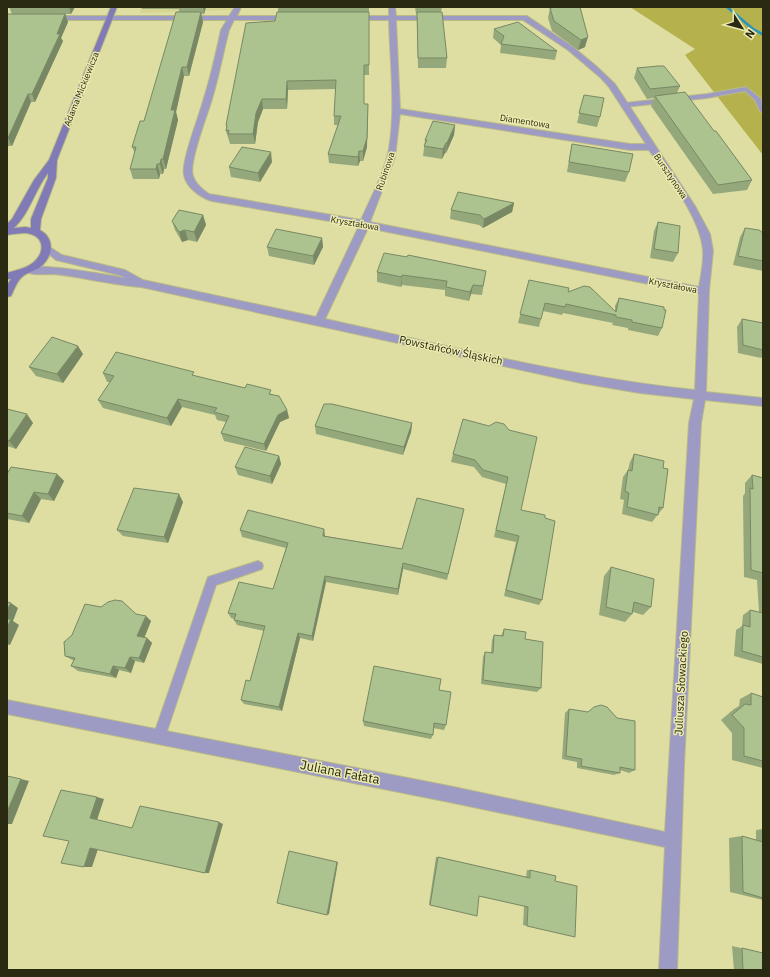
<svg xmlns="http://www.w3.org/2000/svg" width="770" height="977" font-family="'IBM Plex Sans',sans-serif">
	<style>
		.built { fill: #d6d593 }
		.green { fill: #b5b24e }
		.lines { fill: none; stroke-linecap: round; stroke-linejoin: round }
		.stream { fill: #2d95bb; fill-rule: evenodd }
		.lane-casing { stroke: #baba86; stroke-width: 2 }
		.street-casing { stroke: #baba86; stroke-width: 2 }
		.secondary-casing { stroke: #baba86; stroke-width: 2 }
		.lane { fill: #9d9ac4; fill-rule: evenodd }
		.street { fill: #9d9ac4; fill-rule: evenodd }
		.secondary { fill: #807ab7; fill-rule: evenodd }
		.wall { fill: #94a87b }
		.shaded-wall { fill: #788864 }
		.building { fill: #acc38f; stroke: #788864 }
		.labels { text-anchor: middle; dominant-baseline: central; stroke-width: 3; stroke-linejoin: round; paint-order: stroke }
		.far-street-label { font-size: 9px; fill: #2a2912; stroke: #ebebb0 }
		.street-label { font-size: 11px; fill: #2a2912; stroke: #ebebb0 }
		.near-street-label { font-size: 13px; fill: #2a2912; stroke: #ebebb0 }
	</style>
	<rect width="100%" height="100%" fill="#dedea3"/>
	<path class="built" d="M141 7H233L232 10 140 13Z"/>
	<path class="green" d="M630 7H763V155L685 55 695 49Z"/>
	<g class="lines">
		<path class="stream" d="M725 7H729L754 28 763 33V36L752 30Z"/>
		<g class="lane-casing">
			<g id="lane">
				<path d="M746 87 761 99 763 113 760 111 755 100 745 91 707 98 625 107 622 105 625 103 707 94Z"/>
				<path d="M258 561 262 563 263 566 262 569 216 585 165 737 163 741 159 743 155 741 153 737 208 577Z"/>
			</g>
		</g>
		<g class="street-casing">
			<path id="street" d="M235 7H241L237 16H292L296 18 292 20H234L229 30C223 53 219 76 212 99 208 113 188 164 193 176 195 183 203 190 209 194L361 220C371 197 384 174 389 149 396 107 390 63 389 20H352L348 18 349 16H389V7H395L396 16H527L573 47 596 66 615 84 695 206 710 234 713 251 709 291 706 392 763 398V406L705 400 701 423 684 765 677 970H659L665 847 449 802 7 714V700L449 786 665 832 689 423 694 399 640 393 581 383 141 287C112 285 83 277 54 274 46 274 29 276 24 270 31 260 111 276 126 278L119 275 56 260 43 249 48 246 62 255 125 270 143 280 316 317 359 226 212 201C201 198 186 187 184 175 181 161 200 114 204 98 211 76 216 53 221 30L227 20H52L48 18 52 16H229ZM396 20H523L568 50 601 78 609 87 646 144H630L400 109ZM400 114 630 150H649C668 178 700 216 703 250 704 261 701 275 699 287L370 222 395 157ZM368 228 699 294 695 390C570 377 448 346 325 319Z"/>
		</g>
		<g class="secondary-casing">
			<path id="secondary" d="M111 7H117L57 160 56 178 41 219 40 230C56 239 53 258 39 268 34 271 26 273 22 277 17 281 14 290 11 296L7 297V285L11 279H7V273C16 270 26 269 34 262 46 251 44 235 26 233 20 233 13 234 7 235V224L12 219 34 180 49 160ZM48 173V178L31 219V228L25 227 14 228C29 214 35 190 48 173Z"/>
		</g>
		<use href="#lane" class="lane"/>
		<use href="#street" class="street"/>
		<use href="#secondary" class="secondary"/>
	</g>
	<g class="wall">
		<path d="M9 7H75L71 14H66L68 22 61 38 63 41 35 102H31L12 146H7V14H12Z"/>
		<path d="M142 7H206L204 14H201L203 22 189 76H184L176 112 178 120 166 169H164L163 174H160L159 179H133L130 169 135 153 132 147 144 121 179 12V9H142Z"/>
		<path d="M278 7H369V75H364V104H368L367 147 363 161H360L358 166 329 163 328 154 338 125H334V116L336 89 288 90 287 109H263L258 122 255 144H230L226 131 227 128 226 125 275 21 278 12Z"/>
		<path d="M415 7H442L441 12 447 58 446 68H418L417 14H416Z"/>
		<path d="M580 7 585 47 578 50 552 31 548 18 550 8Z"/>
		<path d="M494 29 557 51 555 60 500 53 501 45 493 38Z"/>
		<path d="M637 68 680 86 677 93 714 131 752 180 747 190 713 194 651 106 654 98 647 99 634 78Z"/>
		<path d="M584 95 600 117 597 127 577 123Z"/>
		<path d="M455 125 454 135 446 153H445L442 159 423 156 425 140Z"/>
		<path d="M572 144 629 172 625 182 567 172 570 154Z"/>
		<path d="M272 162 260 182 231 177 229 167Z"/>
		<path d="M514 203 512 212 483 228 479 225 450 219 451 210Z"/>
		<path d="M203 215 206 225 197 242 188 240 182 242 175 230 172 221Z"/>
		<path d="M658 222 678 253 673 262 650 258 654 231Z"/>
		<path d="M745 228 763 233V271L733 265 740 237Z"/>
		<path d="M322 238 323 247 314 265 269 256 267 247Z"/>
		<path d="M407 257 486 271 482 295 471 294 469 301 445 296V290L402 285 401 287 377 282V272Z"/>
		<path d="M529 280 568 292 615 311V306L619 298 662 328 658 336 628 330V328L612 325 613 323 563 313 562 315 543 311 539 327 518 323Z"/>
		<path d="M742 319 763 323V355L761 358 738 353 737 327Z"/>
		<path d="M83 354 63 383 36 376 29 367Z"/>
		<path d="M103 373 195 376 272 394 287 410 289 418 280 422 266 451 224 441 221 433 226 422 217 420 215 415 182 407 171 426 103 408 98 400 110 382H107Z"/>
		<path d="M7 409 33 423 16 449 7 446Z"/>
		<path d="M412 423 411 432 403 455 316 434 315 426Z"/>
		<path d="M489 426 521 510 542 600 539 605 504 596 516 542 494 537 506 484 482 477 474 467 451 462 453 454Z"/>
		<path d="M634 454 663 468V508L652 522 622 514 624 500 620 499 623 477 628 470 630 462Z"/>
		<path d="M279 456 281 464 272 484 238 475 235 467Z"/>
		<path d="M7 474H57L64 481 54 501 41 499 29 523 7 519Z"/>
		<path d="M752 475 763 478V664L734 656 736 630 742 626 743 615 750 610 759 612 757 580 744 577 743 496 745 493V483Z"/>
		<path d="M183 502 168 543 123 536 117 530Z"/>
		<path d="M464 509 447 580 403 569 398 595 326 582 313 641 300 638 282 711 244 704 241 700 250 681 264 631 237 625 234 620V619L231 618 228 613 273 589 286 548 242 537 240 530 325 536 402 549Z"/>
		<path d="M611 567 651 607 643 615 633 612 632 614 625 622 599 615 604 576Z"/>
		<path d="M101 607 136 614 151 621 144 638H147L152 643 144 663 135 661 131 673 119 670 116 678 78 671 71 666 74 661 65 656Z"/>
		<path d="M504 629 525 639 541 688 537 692 481 684 483 657 485 652 491 653 492 640 494 635 501 636Z"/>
		<path d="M439 690 446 725 444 730 433 728V735L431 739 364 726 363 721Z"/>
		<path d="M751 693 763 697V768L732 760V733L721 720 734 709 739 706 740 699Z"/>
		<path d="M569 709 635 770 629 773 620 770V773L614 775 577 768V762L562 759 565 713Z"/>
		<path d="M763 829V900L730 892 729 838 742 836 756 840V830Z"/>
		<path d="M436 857H438L526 877 527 870H530L527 926 523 925 524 906 479 896 430 905 429 904Z"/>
		<path d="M732 946 763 953V970H734Z"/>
	</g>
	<g class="shaded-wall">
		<path d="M69 7H75L71 14Z"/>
		<path d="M203 7H206L204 14Z"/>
		<path d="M201 12 203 22 189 76 187 67Z"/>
		<path d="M65 14 68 22 61 38 63 41 35 102 32 94Z"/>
		<path d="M588 37 585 47 578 50 581 40Z"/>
		<path d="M182 67 184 76 176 112 178 120 166 169 163 159 171 110Z"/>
		<path d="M287 81 288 90 287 109 286 99Z"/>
		<path d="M28 94 31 102 12 146 8 138Z"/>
		<path d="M262 99 263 109 258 122 255 144 253 134 256 113Z"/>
		<path d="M368 104 367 147 363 161V151Z"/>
		<path d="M455 125 454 135 446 153 447 143Z"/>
		<path d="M446 143 445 153 442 159 443 149Z"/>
		<path d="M359 151 360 161 358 166V157Z"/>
		<path d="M271 152 272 162 260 182 258 173Z"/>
		<path d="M161 159 164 169 163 174 160 164Z"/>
		<path d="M157 164 160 174 159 179 156 169Z"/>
		<path d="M514 203 512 212 483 228 484 219Z"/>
		<path d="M203 215 206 225 197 242 194 232Z"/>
		<path d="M185 230 188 240 182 242 179 232Z"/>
		<path d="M322 238 323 247 314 265 313 256Z"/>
		<path d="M402 275V285L401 287 402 277Z"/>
		<path d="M473 285 471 294 469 301 470 292Z"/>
		<path d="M78 346 83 354 63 383 57 374Z"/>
		<path d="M178 399 182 407 171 426 167 418Z"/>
		<path d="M287 410 289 418 280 422 266 451 264 444 278 415Z"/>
		<path d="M27 414 33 423 16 449 9 441Z"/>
		<path d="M412 423 411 432 403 455 404 447Z"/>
		<path d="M279 456 281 464 272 484 270 476Z"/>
		<path d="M57 474 64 481 54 501 48 494Z"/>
		<path d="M34 492 41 499 29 523 22 516Z"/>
		<path d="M179 494 183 502 168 543 164 537Z"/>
		<path d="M324 529 325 536 324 542 323 536Z"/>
		<path d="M403 563V569L398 595V589Z"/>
		<path d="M325 576 326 582 313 641 312 636Z"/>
		<path d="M11 603 18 608 13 621 19 625 10 645 7 644V610Z"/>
		<path d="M146 616 151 621 143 641 137 636Z"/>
		<path d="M298 633 300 638 282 711 279 707Z"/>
		<path d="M147 638 152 643 144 663 139 658Z"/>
		<path d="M130 657 135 661 131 673 125 668Z"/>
		<path d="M113 666 119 670 116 678 110 674Z"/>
		<path d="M21 779 29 781 12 824H7V812Z"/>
		<path d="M97 797 104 799 97 820 90 818Z"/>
		<path d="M219 822 223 824 209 873H205Z"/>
		<path d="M90 848 98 849 92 867H84Z"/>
		<path d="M337 862H338L329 914 327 915Z"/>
	</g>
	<g class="building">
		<path d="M555 7H580L588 37 581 40 554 21 550 8Z"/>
		<path d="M176 12H201L187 67H182L171 110H175L163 159H161L160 164H157L156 169H130L136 147H132L140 121H144Z"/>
		<path d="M277 12H369V65H364V104H368L367 138 363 151H359L358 157 328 154 341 116H334L336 80 287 81 286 99H262L256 113 253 134H228L229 130 226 131 227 125H226L246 23 275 21Z"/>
		<path d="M417 12H442L447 58H418Z"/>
		<path d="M7 14H65L57 34H60L32 94H28L8 138H7Z"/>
		<path d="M518 22 557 51 501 44 504 36 494 29Z"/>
		<path d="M658 66H664L680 86 650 89 637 68Z"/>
		<path d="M685 92 714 131H716L752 180 718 185 655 96Z"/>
		<path d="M584 95 604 98 600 117 579 113Z"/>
		<path d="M433 121 455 125 447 143H446L443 149 424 146 427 140H425Z"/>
		<path d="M572 144 633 154 629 172 569 162Z"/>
		<path d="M242 147 271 152 258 173 229 167Z"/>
		<path d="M458 192 514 203 484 219 480 215 451 210Z"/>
		<path d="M179 210 203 215 194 232 185 230 179 232 172 221Z"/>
		<path d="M658 222 680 226 678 253 654 249Z"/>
		<path d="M745 228 759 230 763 233V261L738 256Z"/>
		<path d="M276 229 322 238 313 256 267 247Z"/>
		<path d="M384 253 407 257 408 255 486 271 483 286 473 285 470 292 446 287 447 281 402 275V277L377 272Z"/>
		<path d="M529 280 569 288 568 292 584 286 590 287 616 312 619 298 664 307V310H666L662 328 632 322V320L616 317V315L566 304 565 307 545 303 541 319 520 314Z"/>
		<path d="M742 319 763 323V350L743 345Z"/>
		<path d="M52 337 78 346 57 374 29 367Z"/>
		<path d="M116 352 194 372 192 375 245 388 247 384 271 390 269 394 279 396 287 410 278 415 264 444 221 433 229 416 214 412 217 408 178 399 167 418 98 400 114 376 103 373Z"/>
		<path d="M324 404H332L412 423 404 447 315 426Z"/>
		<path d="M7 409 27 414 9 441 7 440Z"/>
		<path d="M463 419 489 426 496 422 504 424 509 430 537 437 521 510 545 515V518L555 521 542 600 506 590 519 536 496 530 508 477 483 470 475 460 453 454Z"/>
		<path d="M245 447 279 456 270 476 235 467Z"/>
		<path d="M634 454 664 461 663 468 668 469 663 508 659 507 658 515 627 507 629 493 625 491 628 470 632 471Z"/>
		<path d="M11 467 57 474 48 494 34 492 22 516 7 513V474Z"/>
		<path d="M752 475 763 478V573L751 570 750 488 753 489Z"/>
		<path d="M134 488 179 494 164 537 117 530Z"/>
		<path d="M417 498 464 509 448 574 403 563 398 589 325 576 312 636 298 633 279 707 241 700 246 680 250 681 265 626 234 620 236 614 228 613 239 582 273 589 288 543 240 530 248 510 324 529 323 536 402 549Z"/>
		<path d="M611 567 654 579 651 607 634 602 632 614 606 607Z"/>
		<path d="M115 600 122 601 136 614 146 616 137 636 147 638 139 658 130 657 125 668 113 666 110 674 71 666 75 658 65 656 64 642 72 635 85 604 101 607 108 602Z"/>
		<path d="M7 602 11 603 7 610Z"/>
		<path d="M750 610 763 613V657L742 651 743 625 750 627Z"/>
		<path d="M7 619H11L7 628Z"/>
		<path d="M504 629 526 632 525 639 543 642 541 688 483 680 485 652 493 653 494 635 503 636Z"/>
		<path d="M374 666 441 679 439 690 451 692 446 725 434 723 433 735 363 721Z"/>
		<path d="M751 693 763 697V761L744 756V728L732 715 745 704 751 705Z"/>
		<path d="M601 705 607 707 617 718 635 721V770L620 767V773L581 766 582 759 566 756 569 709 588 712 594 707Z"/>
		<path d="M7 776 21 779 7 812Z"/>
		<path d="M61 790 97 797 90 818 132 828 140 806 219 822 205 873 90 848 84 867 61 863 69 841 43 836Z"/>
		<path d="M742 836 763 842V898L743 892Z"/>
		<path d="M289 851 337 862 327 915 277 903Z"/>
		<path d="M438 857 530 878V870L556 876 555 881 577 886 575 937 527 926 528 907 479 896 477 916 430 905Z"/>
		<path d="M742 948 763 953V970H743Z"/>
	</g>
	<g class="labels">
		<g class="far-street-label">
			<text transform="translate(81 89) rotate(-68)">Adama Mickiewicza</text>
			<text transform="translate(525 121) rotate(9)">Diamentowa</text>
			<text transform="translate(385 171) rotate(-71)">Rubinowa</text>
			<text transform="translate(671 176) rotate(56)">Bursztynowa</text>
			<text transform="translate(355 223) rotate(10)">Kryształowa</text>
			<text transform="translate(673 285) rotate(11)">Kryształowa</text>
		</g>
		<g class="street-label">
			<text transform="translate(451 350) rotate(12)">Powstańców Śląskich</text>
			<text transform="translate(681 683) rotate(-87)">Juliusza Słowackiego</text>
		</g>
		<g class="near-street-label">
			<text transform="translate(340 772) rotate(11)">Juliana Fałata</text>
		</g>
	</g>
	<rect width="770" height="977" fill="none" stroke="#2a2912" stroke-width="16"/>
	<g transform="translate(742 28) rotate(126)" stroke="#ebebb0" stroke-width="3" paint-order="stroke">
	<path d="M0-3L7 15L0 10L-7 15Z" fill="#2a2912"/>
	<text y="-6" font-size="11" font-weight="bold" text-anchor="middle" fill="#2a2912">N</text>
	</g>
</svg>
